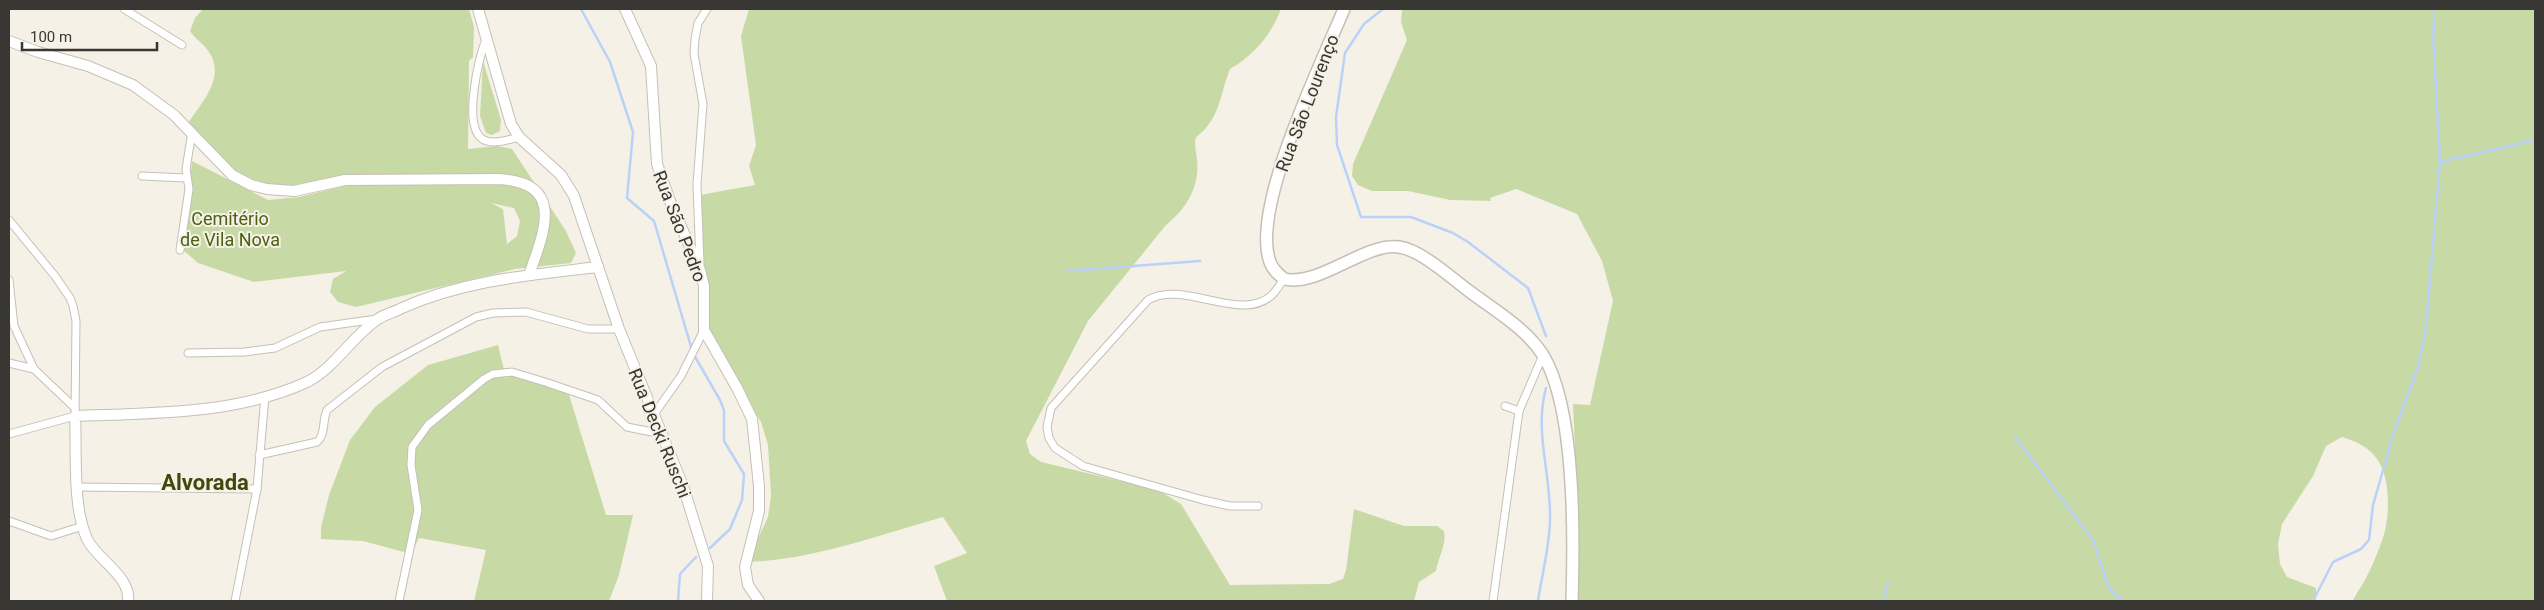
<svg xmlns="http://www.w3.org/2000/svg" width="2544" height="610" font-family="Roboto,sans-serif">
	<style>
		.green { fill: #c7daa5; fill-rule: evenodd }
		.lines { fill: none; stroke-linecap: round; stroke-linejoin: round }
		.stream { stroke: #bad1f9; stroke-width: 2.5 }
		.street-casing { stroke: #c5c0b6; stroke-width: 9 }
		.secondary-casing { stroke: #c5c0b6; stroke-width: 12 }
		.primary-casing { stroke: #c5c0b6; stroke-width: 14 }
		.street { stroke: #fff; stroke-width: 7 }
		.secondary { stroke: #fff; stroke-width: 10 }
		.primary { stroke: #fff; stroke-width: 11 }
		.labels { text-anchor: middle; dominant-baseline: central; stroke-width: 4; stroke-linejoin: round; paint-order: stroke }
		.street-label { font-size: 18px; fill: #393733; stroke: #f6f1e6 }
		.park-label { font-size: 18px; fill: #4b6010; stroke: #f6f1e6 }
		.district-label { font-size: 22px; font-weight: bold; fill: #3f480d; stroke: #f6f1e6 }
	</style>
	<rect width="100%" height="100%" fill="#f6f1e6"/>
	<g class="green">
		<path d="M203 9H469L474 27 473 57 469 61 468 149 497 146 512 149 566 231 576 253 571 263 515 269 356 307 338 302 330 292 333 279 346 271 254 282 198 263 183 250 192 161 268 200 299 197 340 187 332 179C315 181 287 188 270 186 235 181 210 148 189 122 202 102 226 77 209 52 204 44 195 39 190 31L195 18ZM491 203 514 208 520 221 517 236 507 244 503 209Z"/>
		<path d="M749 9H1281C1272 34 1253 56 1230 69 1220 94 1220 120 1196 137 1194 146 1196 150 1197 160 1200 187 1186 209 1166 225L1088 321 1026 441 1030 454 1041 462 1158 490 1181 504 1230 585 1329 584 1343 579 1346 570 1354 509 1404 526H1437L1444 531C1447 544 1438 558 1436 571L1419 582 1414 601H947L934 566 967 553 943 517C879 535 813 560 747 562L768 517 771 496 768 445 761 422 703 327 704 263 700 195 755 185 749 166 756 145 741 36Z"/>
		<path d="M1402 9H2535V601H2353C2356 593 2362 586 2366 578 2373 565 2378 551 2383 538 2390 516 2391 479 2377 459 2369 447 2355 441 2342 437L2326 446 2313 476 2282 524 2278 544 2280 564 2287 577 2316 588V601H1577L1579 540 1573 404 1590 405 1613 301 1602 261 1577 214 1516 189 1490 198 1491 201 1450 200 1408 191H1372L1358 185 1352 176 1353 164 1407 40 1401 22Z"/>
		<path d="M483 61 501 120 500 131 492 135 486 133 480 116Z"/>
		<path d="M498 345 506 378 519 372 567 388 606 515H633L619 575 609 601H474L486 550 419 538 413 550 404 552 363 541 321 539V527L329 495 350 440 375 407 428 365Z"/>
	</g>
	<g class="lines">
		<g class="stream">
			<path d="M581 9 610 62 633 132 627 198 654 221 692 350"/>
			<path d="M1383 9 1364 24 1345 53 1336 117 1337 145 1361 217H1411L1453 233 1468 242 1528 288 1546 336"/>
			<path d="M2440 162 2535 140"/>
			<path d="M1067 271 1200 261"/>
			<path d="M694 355 720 400 724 410V441L744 474 742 500 730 529 710 548"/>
			<path d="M2015 437 2093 540 2109 588 2122 601"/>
			<path d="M678 601 680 574 696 557"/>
			<path d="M1538 601C1542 574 1550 545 1550 518 1551 474 1534 431 1546 388"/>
			<path d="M1883 601 1888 583"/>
			<path d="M2313 601 2333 562 2361 549 2369 540 2373 505 2394 432 2419 364 2426 327 2440 162 2433 34 2435 9"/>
		</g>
		<g class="street-casing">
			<g id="street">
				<path d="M124 9 182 45"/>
				<path d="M486 39C479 58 463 122 481 138 491 146 508 140 519 137"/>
				<path d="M142 176 186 178"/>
				<path d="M9 220 55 276 70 298 73 306 76 321 75 416 9 434"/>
				<path d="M180 250 189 189 186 169 192 132"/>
				<path d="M700 264 697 184 703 104 694 54 695 39 698 23 707 9"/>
				<path d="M9 280 14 326 34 369 75 408"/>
				<path d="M188 353 245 352 275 348 320 327 377 319"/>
				<path d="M9 363 34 369"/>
				<path d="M1505 406 1519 411"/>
				<path d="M655 413 681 376 704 330"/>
				<path d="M259 455 317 442C326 434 322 421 327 410L382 367 476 317 493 313 526 312 588 329H619"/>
				<path d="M78 487 257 489"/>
				<path d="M1258 506H1230L1203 500 1083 466 1055 448 1049 438 1047 427 1051 408 1148 300C1183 279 1241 324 1272 295 1277 290 1280 284 1284 279"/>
				<path d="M9 521 51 536 83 526"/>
				<path d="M235 601 257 489 265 396"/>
				<path d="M399 601 418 510 411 465 412 447 428 425 484 379 493 374 512 372 545 382 598 400 627 427 662 434"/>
				<path d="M1493 601 1519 411 1543 355"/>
			</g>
		</g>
		<g class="secondary-casing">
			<g id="secondary">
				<path d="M478 9 511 124 519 137 561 175 574 196 619 329 683 486 708 566 707 601"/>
				<path d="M625 9 651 66 657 164 670 201 700 270 704 286V330L737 388 752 419 759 486V511L745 567 748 585 759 601"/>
				<path d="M9 41 38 52 88 66 133 85 174 115 232 175 251 185 267 189 294 191 345 180 499 179C566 183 544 232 529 275"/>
				<path d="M128 601C131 576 97 560 87 539 72 505 77 453 75 416 153 413 235 415 307 382 335 368 352 336 378 319 385 314 395 312 402 308 464 280 531 275 598 267"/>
			</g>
		</g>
		<g class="primary-casing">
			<path id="primary" d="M1344 9C1322 62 1250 209 1270 262 1272 269 1278 274 1284 279 1320 287 1365 242 1399 247 1421 250 1450 277 1469 291 1494 310 1526 328 1543 355 1576 410 1574 537 1572 601"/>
		</g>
		<use href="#street" class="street"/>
		<use href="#secondary" class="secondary"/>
		<use href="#primary" class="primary"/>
	</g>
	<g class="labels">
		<g class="street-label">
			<text transform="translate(1307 103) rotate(-69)">Rua São Lourenço</text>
			<text transform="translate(680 226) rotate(69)">Rua São Pedro</text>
			<text transform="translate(660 433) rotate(68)">Rua Decki Ruschi</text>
		</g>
		<g class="park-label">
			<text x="230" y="218">Cemitério<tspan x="230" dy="21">de Vila Nova</tspan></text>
		</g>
		<g class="district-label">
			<text x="205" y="482">Alvorada</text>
		</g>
	</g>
	<rect width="2544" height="610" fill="none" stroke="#393733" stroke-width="20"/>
	<path d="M22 42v8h135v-8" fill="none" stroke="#393733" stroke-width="2.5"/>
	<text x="30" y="42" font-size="15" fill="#393733" stroke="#f6f1e6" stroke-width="4" paint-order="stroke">100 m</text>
</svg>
